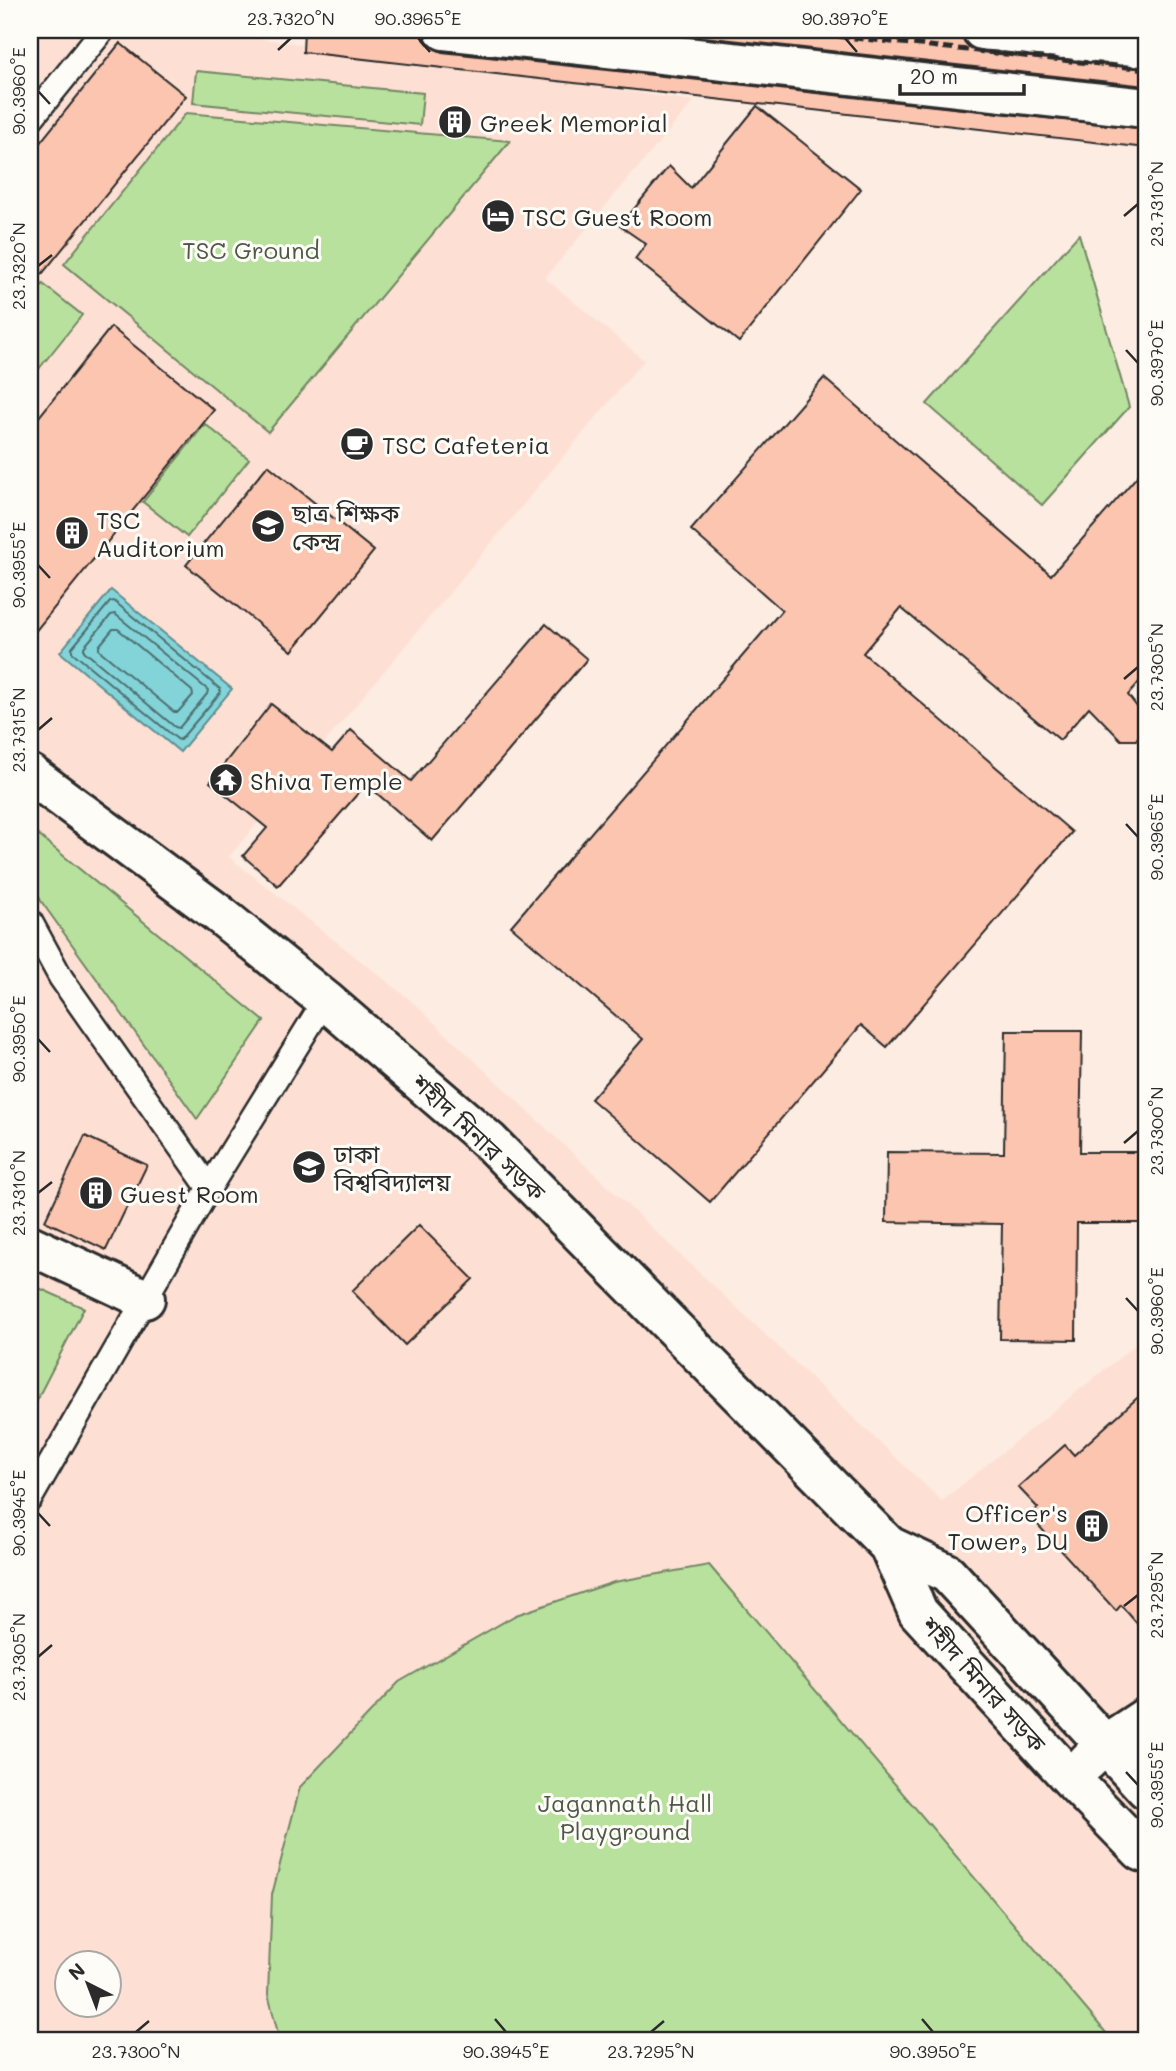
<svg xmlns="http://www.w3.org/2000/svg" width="1176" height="2071" font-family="Mali,'Noto Sans Bengali',sans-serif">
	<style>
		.built { fill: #fde0d3; fill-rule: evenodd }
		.green { fill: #b8e19e; stroke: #728664; stroke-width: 2 }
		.water { fill: #83d4d9; stroke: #609093; stroke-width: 2 }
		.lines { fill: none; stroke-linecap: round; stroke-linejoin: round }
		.shore { stroke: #4e6f71; stroke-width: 2 }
		.building { fill: #fcc5b0; stroke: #2b2b2b; stroke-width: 2 }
		.lane-casing { stroke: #2b2b2b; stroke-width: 28 }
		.street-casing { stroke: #2b2b2b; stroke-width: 44 }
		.secondary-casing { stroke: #2b2b2b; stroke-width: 44 }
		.lane { stroke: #fdfcf7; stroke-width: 23 }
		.street { stroke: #fdfcf7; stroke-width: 38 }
		.secondary { stroke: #fdfcf7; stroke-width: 38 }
		.rail { stroke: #2b2b2b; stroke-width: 5; stroke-dasharray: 10 5; stroke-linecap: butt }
		.ticks { fill: none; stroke: #2b2b2b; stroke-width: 2.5 }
		.labels { text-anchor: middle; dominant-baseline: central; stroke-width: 6; stroke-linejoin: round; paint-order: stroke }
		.poi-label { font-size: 24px; fill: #2b2b2b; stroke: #fdfcf7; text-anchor: start }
		.park-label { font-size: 24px; fill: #4e5848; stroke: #fdfcf7 }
		.street-label { font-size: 24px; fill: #2b2b2b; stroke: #fdfcf7 }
		.neatline { fill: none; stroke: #2b2b2b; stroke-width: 2.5 }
		.ticks-label { font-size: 18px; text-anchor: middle; fill: #2b2b2b }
	</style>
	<rect width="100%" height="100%" fill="#fdece2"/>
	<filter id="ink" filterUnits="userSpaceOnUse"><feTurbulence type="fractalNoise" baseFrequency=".0143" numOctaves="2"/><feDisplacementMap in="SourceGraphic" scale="14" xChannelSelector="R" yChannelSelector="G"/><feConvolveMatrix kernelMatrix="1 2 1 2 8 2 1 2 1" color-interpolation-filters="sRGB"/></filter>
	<g filter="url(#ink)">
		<path class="built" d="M30 30H200L694 101 545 278 644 360 229 857 408 998 942 1501 1146 1336V2041H30ZM66 1962H108V2004H66Z"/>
		<g class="green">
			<path d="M196 71 423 93 420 125 193 103Z"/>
			<path d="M186 113 510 141 268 432 64 264Z"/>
			<path d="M1079 234 1129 407 1042 505 927 404Z"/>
			<path d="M43 284 82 315 30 380V301Z"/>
			<path d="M205 424 249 459 187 537 143 502Z"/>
			<path d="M30 833 37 834 264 1021 197 1119 41 901 30 878Z"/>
			<path d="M30 1284 84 1308 30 1413Z"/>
			<path d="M709 1565 1113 2041H280L268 1994 272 1895 300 1787 399 1682 516 1615 614 1582Z"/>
		</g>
		<path class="water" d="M111 590 232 689 180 752 60 652Z"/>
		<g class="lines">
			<g class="shore">
				<path d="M114 601 220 689V693L180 740 177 739 72 652V648L110 602Z"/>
				<path d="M115 614 208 690 207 694 179 728 175 727 84 651V647L111 615Z"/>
				<path d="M113 629H118L192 691 193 695 178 712H174L99 650V646Z"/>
			</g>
		</g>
		<g class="building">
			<path d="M304 30H423L424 39 431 47 442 52 1146 129V148L303 52Z"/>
			<path d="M640 30H960L962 39 969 47 980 52 1146 69V86Z"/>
			<path d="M120 43 186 96 30 289V155Z"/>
			<path d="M757 106 861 189 739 342 635 259 646 244 620 226 669 166 691 188Z"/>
			<path d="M111 327 214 410 30 638V428Z"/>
			<path d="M824 378 1051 575 1146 466V674L1128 695 1144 716V728L1136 740H1121L1089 707 1060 740 901 608 863 653 1072 832 887 1047 861 1025 710 1202 591 1099 643 1039 511 926 782 610 691 530Z"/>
			<path d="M268 465 374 551 292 651 186 565Z"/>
			<path d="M546 624 587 659 432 841 366 784 278 886 243 856 267 828 210 782 271 704 332 752 351 730 411 781Z"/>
			<path d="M1006 1031H1082L1080 1152H1146V1223H1077L1076 1340 1000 1339 1002 1224 886 1222 887 1152 1004 1153Z"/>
			<path d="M85 1136 147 1165 106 1250 45 1221Z"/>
			<path d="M419 1225 473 1279 405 1345 352 1291Z"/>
			<path d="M1146 1390V1634L1121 1605 1116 1611 1029 1515 1038 1508 1018 1487 1065 1445 1074 1455Z"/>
		</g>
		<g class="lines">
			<g class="lane-casing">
				<g id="lane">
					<path d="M30 120 103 30"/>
					<path d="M30 921 61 978 209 1188"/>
					<path d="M30 1499 209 1188 325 1000"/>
				</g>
			</g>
			<g class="street-casing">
				<path id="street" d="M30 1245 145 1299"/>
			</g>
			<g class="secondary-casing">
				<g id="secondary">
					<path d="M444 30 1146 108"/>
					<path d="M982 30 1146 48"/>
					<path d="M30 774 219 914 325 1000 490 1142 889 1546 918 1612 1071 1779 1141 1851 1146 1853"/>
					<path d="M889 1546 947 1573 1146 1789"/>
					<path d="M1087 1762 1105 1744 1146 1717"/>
				</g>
			</g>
			<use href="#lane" class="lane"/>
			<use href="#street" class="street"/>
			<use href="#secondary" class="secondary"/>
			<g class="rail">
				<path d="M779 30 1146 69"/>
				<path d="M1121 30 1146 32"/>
			</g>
		</g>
	</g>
	<path class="ticks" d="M418 38 430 52M845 38 857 52M278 50 291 38M38 91 50 104M1124 216 1138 204M38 266 52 255M1126 350 1138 363M38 565 50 578M1124 679 1138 667M38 730 52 718M1126 824 1138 837M38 1039 50 1052M1124 1143 1138 1131M38 1193 52 1182M1126 1298 1138 1311M38 1513 50 1526M1124 1606 1138 1595M38 1657 52 1645M1126 1772 1138 1785M495 2019 506 2032M922 2019 933 2032M136 2032 149 2021M651 2032 664 2021"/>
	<defs>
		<g id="building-disc" transform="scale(1.75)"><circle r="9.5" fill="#2b2b2b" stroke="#fdfcf7"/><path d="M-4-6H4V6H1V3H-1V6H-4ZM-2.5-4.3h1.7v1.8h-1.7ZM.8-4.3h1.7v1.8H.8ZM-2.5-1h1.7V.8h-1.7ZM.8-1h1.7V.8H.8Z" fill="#fff"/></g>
		<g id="hotel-disc" transform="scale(1.75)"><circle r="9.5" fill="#2b2b2b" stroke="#fdfcf7"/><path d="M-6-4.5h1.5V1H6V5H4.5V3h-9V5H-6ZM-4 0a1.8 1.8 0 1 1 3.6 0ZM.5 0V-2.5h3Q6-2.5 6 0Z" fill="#fff"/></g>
		<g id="cafe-disc" transform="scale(1.75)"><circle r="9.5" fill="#2b2b2b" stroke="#fdfcf7"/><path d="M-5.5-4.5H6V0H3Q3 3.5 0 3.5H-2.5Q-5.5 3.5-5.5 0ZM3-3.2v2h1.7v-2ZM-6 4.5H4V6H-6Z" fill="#fff"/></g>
		<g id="university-disc" transform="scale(1.75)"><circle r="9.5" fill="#2b2b2b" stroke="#fdfcf7"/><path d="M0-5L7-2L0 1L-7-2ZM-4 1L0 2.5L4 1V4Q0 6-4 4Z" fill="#fff"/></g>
		<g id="temple-disc" transform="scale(1.75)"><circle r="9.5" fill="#2b2b2b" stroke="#fdfcf7"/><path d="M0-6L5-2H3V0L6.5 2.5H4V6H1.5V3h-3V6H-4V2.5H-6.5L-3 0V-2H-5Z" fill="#fff"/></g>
	</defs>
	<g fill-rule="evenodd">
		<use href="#building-disc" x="455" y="122"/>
		<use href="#hotel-disc" x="498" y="216"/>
		<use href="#cafe-disc" x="357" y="444"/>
		<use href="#university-disc" x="268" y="526"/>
		<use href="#building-disc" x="72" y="533"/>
		<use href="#temple-disc" x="226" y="780"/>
		<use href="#university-disc" x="309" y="1167"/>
		<use href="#building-disc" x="96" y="1193"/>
		<use href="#building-disc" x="1092" y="1526"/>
	</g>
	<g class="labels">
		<g class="poi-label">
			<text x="480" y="122">Greek Memorial</text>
			<text x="522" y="216">TSC Guest Room</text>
			<text x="382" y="444">TSC Cafeteria</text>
			<text x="292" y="512">ছাত্র শিক্ষক<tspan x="292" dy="28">কেন্দ্র</tspan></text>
			<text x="96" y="519">TSC<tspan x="96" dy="28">Auditorium</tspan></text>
			<text x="250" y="780">Shiva Temple</text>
			<text x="334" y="1153">ঢাকা<tspan x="334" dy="28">বিশ্ববিদ্যালয়</tspan></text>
			<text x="120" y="1193">Guest Room</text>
			<text x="1068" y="1512" text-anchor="end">Officer's<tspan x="1068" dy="28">Tower, DU</tspan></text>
		</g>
		<g class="park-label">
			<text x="251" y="249">TSC Ground</text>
			<text x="625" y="1802">Jagannath Hall<tspan x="625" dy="28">Playground</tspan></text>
		</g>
		<g class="street-label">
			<text transform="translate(479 1137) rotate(43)">শহীদ মিনার সড়ক</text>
			<text transform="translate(984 1684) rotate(48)">শহীদ মিনার সড়ক</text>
		</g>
	</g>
	<rect width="1176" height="2071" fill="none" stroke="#fdfcf7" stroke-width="77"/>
	<g transform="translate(88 1984) rotate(318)"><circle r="33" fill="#fdfcf7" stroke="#a9a8a5" stroke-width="2"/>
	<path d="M0-5L12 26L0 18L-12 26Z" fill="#2b2b2b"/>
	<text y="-10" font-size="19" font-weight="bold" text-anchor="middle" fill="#2b2b2b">N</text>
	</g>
	<path d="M900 84v10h124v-10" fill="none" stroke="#2b2b2b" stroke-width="3.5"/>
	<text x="910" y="84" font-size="21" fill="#2b2b2b" stroke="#fdfcf7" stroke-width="5" paint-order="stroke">20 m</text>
	<rect x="38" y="38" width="1100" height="1994" class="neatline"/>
	<g class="ticks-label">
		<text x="291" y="25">23.7320°N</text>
		<text x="418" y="25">90.3965°E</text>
		<text x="845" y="25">90.3970°E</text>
		<text transform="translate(19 91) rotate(-90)" y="6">90.3960°E</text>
		<text transform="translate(1157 204) rotate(-90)" y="6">23.7310°N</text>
		<text transform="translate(19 266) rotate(-90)" y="6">23.7320°N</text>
		<text transform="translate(1157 363) rotate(-90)" y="6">90.3970°E</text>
		<text transform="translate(19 565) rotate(-90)" y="6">90.3955°E</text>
		<text transform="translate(1157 667) rotate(-90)" y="6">23.7305°N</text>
		<text transform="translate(19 730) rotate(-90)" y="6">23.7315°N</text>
		<text transform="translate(1157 837) rotate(-90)" y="6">90.3965°E</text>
		<text transform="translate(19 1039) rotate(-90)" y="6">90.3950°E</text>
		<text transform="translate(1157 1131) rotate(-90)" y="6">23.7300°N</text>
		<text transform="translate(19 1193) rotate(-90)" y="6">23.7310°N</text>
		<text transform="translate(1157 1311) rotate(-90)" y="6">90.3960°E</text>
		<text transform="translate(19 1513) rotate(-90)" y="6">90.3945°E</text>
		<text transform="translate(1157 1595) rotate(-90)" y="6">23.7295°N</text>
		<text transform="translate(19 1657) rotate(-90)" y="6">23.7305°N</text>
		<text transform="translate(1157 1785) rotate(-90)" y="6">90.3955°E</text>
		<text x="136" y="2058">23.7300°N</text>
		<text x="506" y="2058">90.3945°E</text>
		<text x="651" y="2058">23.7295°N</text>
		<text x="933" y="2058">90.3950°E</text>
	</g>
</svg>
